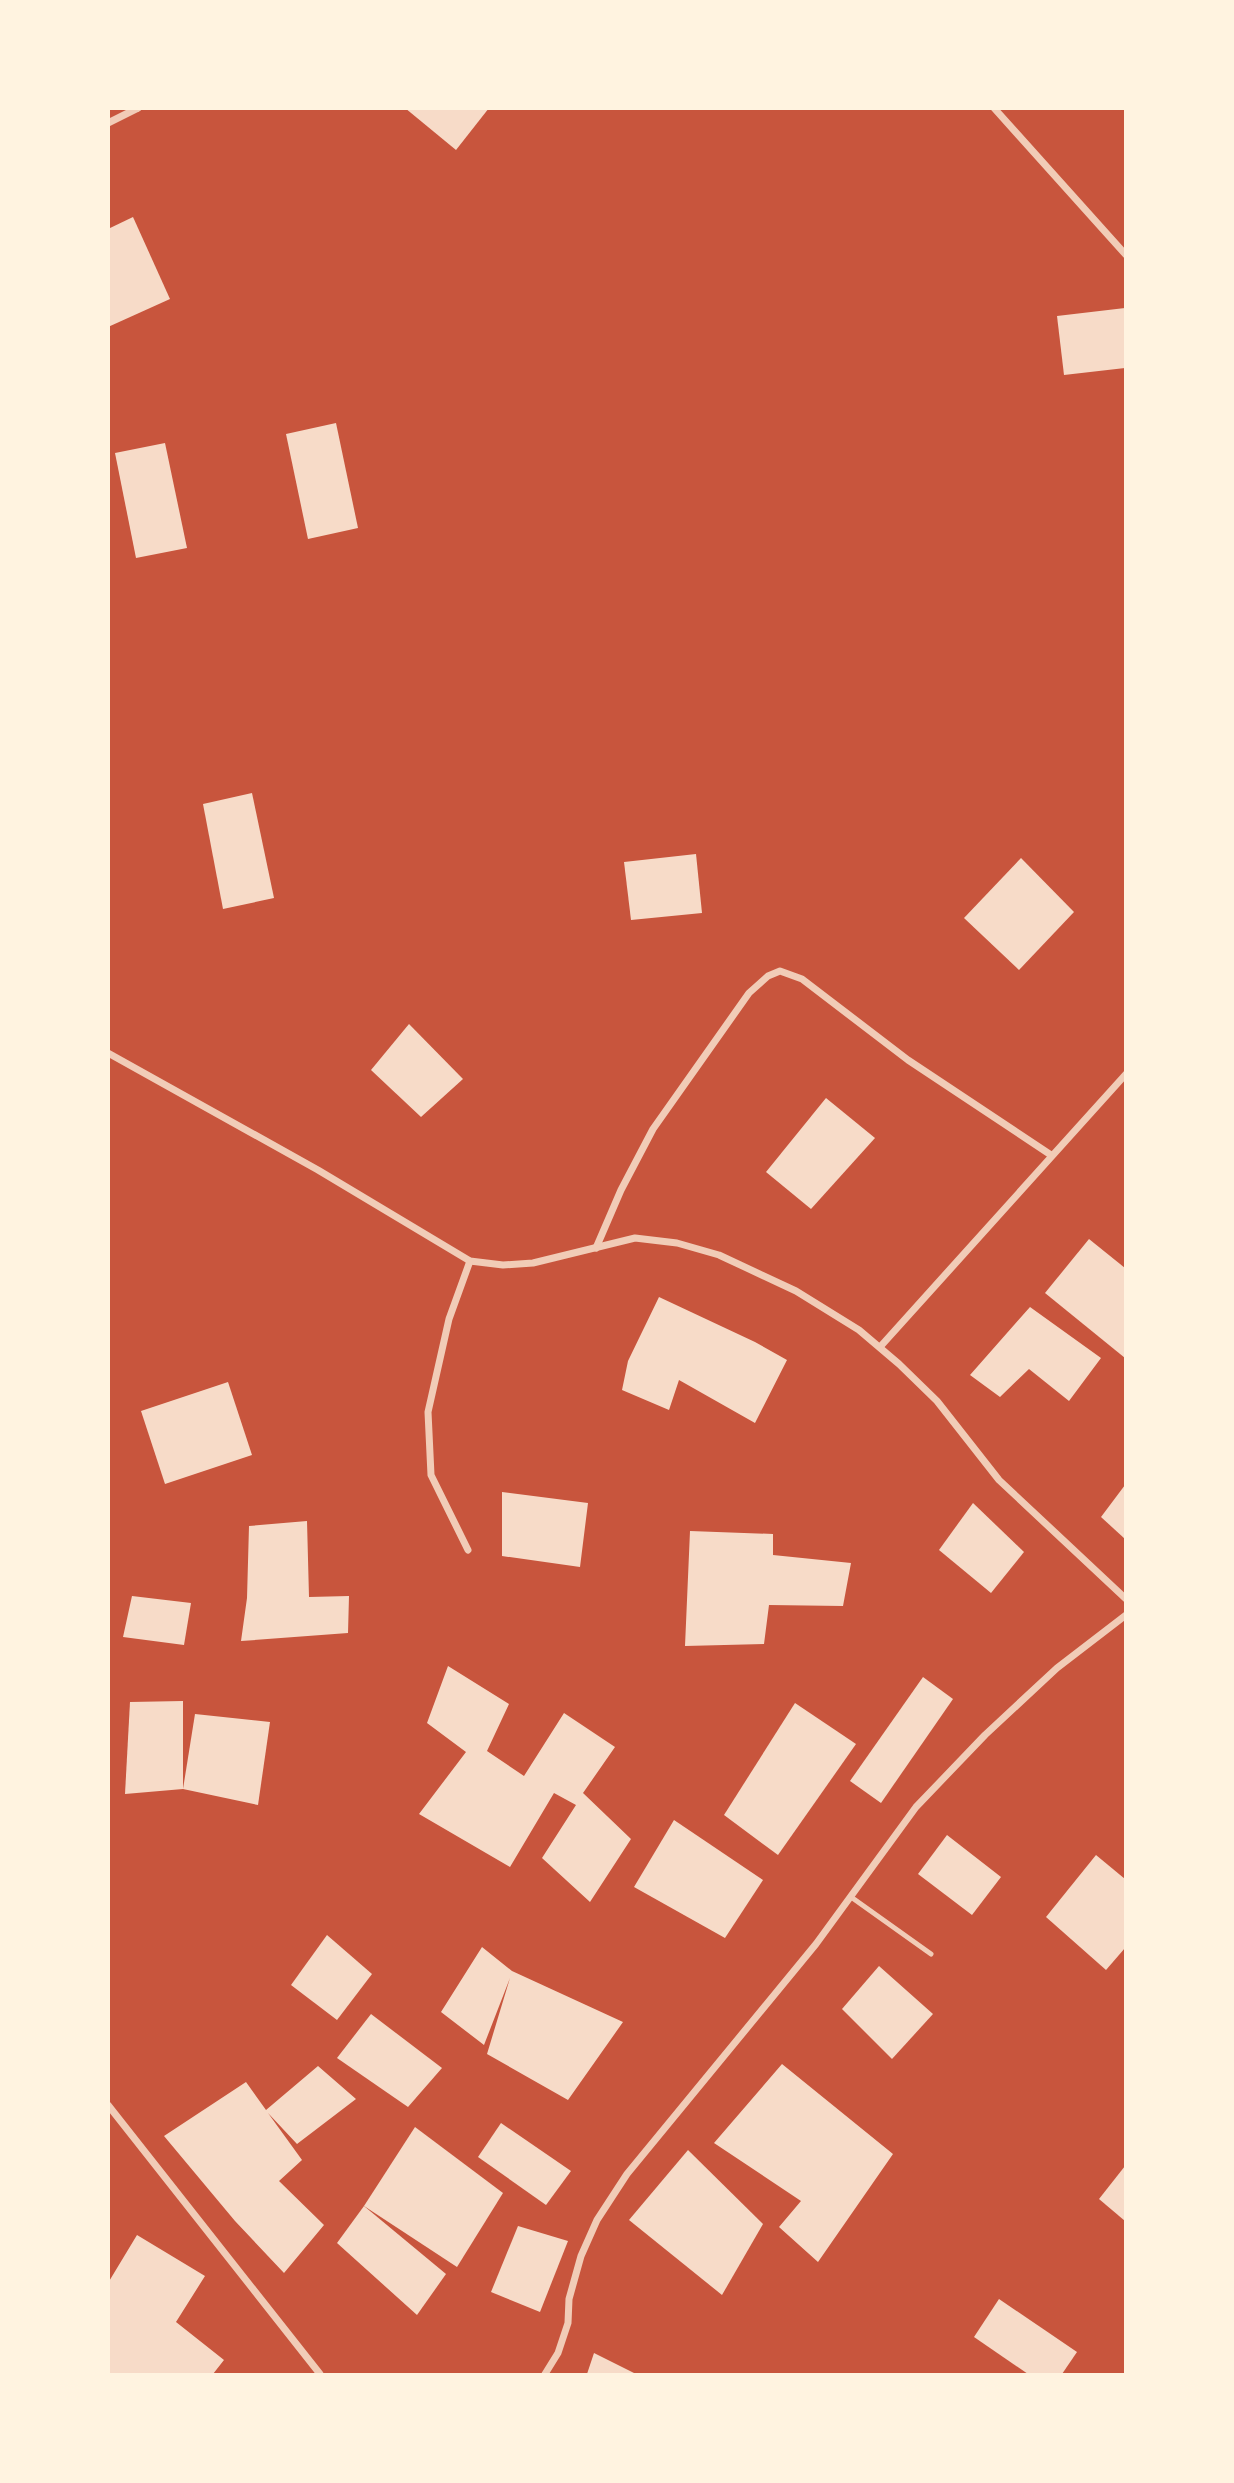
<svg xmlns="http://www.w3.org/2000/svg" width="1234" height="2483" font-family="'DM Sans',sans-serif">
	<style>
		.building { fill: #f7dbc8 }
		.lines { fill: none; stroke-linecap: round; stroke-linejoin: round }
		.service { stroke: #f1ccb7; stroke-width: 5 }
		.minor { stroke: #f1ccb7; stroke-width: 7 }
	</style>
	<rect width="100%" height="100%" fill="#c8553d"/>
	<g class="building">
		<path d="M405 108H489L456 150Z"/>
		<path d="M133 217 170 299 108 327V229Z"/>
		<path d="M1125 308V368L1064 375 1057 316Z"/>
		<path d="M336 423 358 528 308 539 286 434Z"/>
		<path d="M165 443 187 548 136 558 115 453Z"/>
		<path d="M252 793 274 898 223 909 203 804Z"/>
		<path d="M696 854 702 913 631 920 624 862Z"/>
		<path d="M1021 858 1074 912 1019 970 964 918Z"/>
		<path d="M409 1024 463 1079 421 1117 371 1070Z"/>
		<path d="M826 1098 875 1138 811 1209 766 1172Z"/>
		<path d="M1089 1239 1125 1268V1358L1045 1293Z"/>
		<path d="M659 1297 755 1342 787 1360 755 1423 679 1380 669 1410 622 1390 628 1361Z"/>
		<path d="M1030 1307 1101 1358 1069 1401 1029 1369 1000 1397 970 1375Z"/>
		<path d="M228 1382 252 1455 165 1484 141 1411Z"/>
		<path d="M1125 1485V1539L1101 1517Z"/>
		<path d="M502 1492 588 1503 580 1567 502 1556Z"/>
		<path d="M973 1503 1024 1552 991 1593 939 1550Z"/>
		<path d="M307 1521 309 1597 349 1596 348 1633 241 1641 247 1598 249 1526Z"/>
		<path d="M690 1531 773 1534V1555L851 1563 843 1606 769 1605 764 1644 685 1646Z"/>
		<path d="M132 1596 191 1603 184 1645 123 1637Z"/>
		<path d="M448 1666 509 1704 487 1751 524 1776 564 1713 615 1747 583 1793 631 1839 590 1902 542 1858 576 1805 554 1793 510 1867 419 1814 466 1752 427 1723Z"/>
		<path d="M923 1677 953 1699 881 1803 850 1781Z"/>
		<path d="M183 1701V1789L125 1794 130 1702Z"/>
		<path d="M795 1703 856 1744 778 1855 724 1815Z"/>
		<path d="M195 1714 270 1722 258 1805 183 1789Z"/>
		<path d="M674 1820 763 1880 725 1938 634 1887Z"/>
		<path d="M947 1835 1001 1877 972 1915 918 1874Z"/>
		<path d="M1096 1855 1125 1879V1948L1106 1970 1046 1917Z"/>
		<path d="M327 1935 372 1974 337 2020 291 1985Z"/>
		<path d="M482 1947 512 1971 623 2022 568 2100 487 2054 510 1978 484 2045 441 2012Z"/>
		<path d="M879 1966 933 2014 892 2059 842 2009Z"/>
		<path d="M371 2014 442 2068 408 2107 337 2058Z"/>
		<path d="M782 2064 893 2154 818 2262 779 2227 801 2201 714 2143Z"/>
		<path d="M318 2066 356 2099 297 2144 268 2113 302 2160 279 2181 324 2225 284 2273 235 2221 164 2136 246 2082 266 2110Z"/>
		<path d="M501 2123 571 2171 546 2205 478 2157Z"/>
		<path d="M415 2127 503 2193 457 2267 364 2206Z"/>
		<path d="M688 2150 763 2224 722 2295 629 2220Z"/>
		<path d="M1125 2166V2221L1099 2199Z"/>
		<path d="M364 2206 446 2274 417 2315 337 2243Z"/>
		<path d="M518 2226 568 2241 540 2312 491 2292Z"/>
		<path d="M137 2235 205 2276 176 2322 224 2360 213 2374H112L108 2372V2283Z"/>
		<path d="M999 2299 1077 2352 1062 2374H1028L974 2337Z"/>
		<path d="M594 2353 636 2374H587Z"/>
	</g>
	<g class="lines">
		<path class="service" d="M851 1897 931 1954"/>
		<g class="minor">
			<path d="M994 108 1126 255"/>
			<path d="M108 123 138 108"/>
			<path d="M108 1053 318 1170 470 1261 503 1265 533 1263 635 1238 677 1243 719 1255 796 1291 859 1330 899 1364 937 1401 999 1480 1126 1599"/>
			<path d="M596 1248 621 1190 653 1129 749 993 768 976 780 971 802 979 908 1060 1051 1155"/>
			<path d="M880 1347 1126 1074"/>
			<path d="M468 1550 431 1475 428 1412 449 1319 470 1261"/>
			<path d="M108 2105 320 2374"/>
			<path d="M545 2374 558 2353 568 2323 569 2299 581 2256 597 2220 627 2174 816 1944 916 1807 985 1735 1057 1668 1126 1615"/>
		</g>
	</g>
	<rect width="1234" height="2483" fill="none" stroke="#fff3e0" stroke-width="220"/>
</svg>
